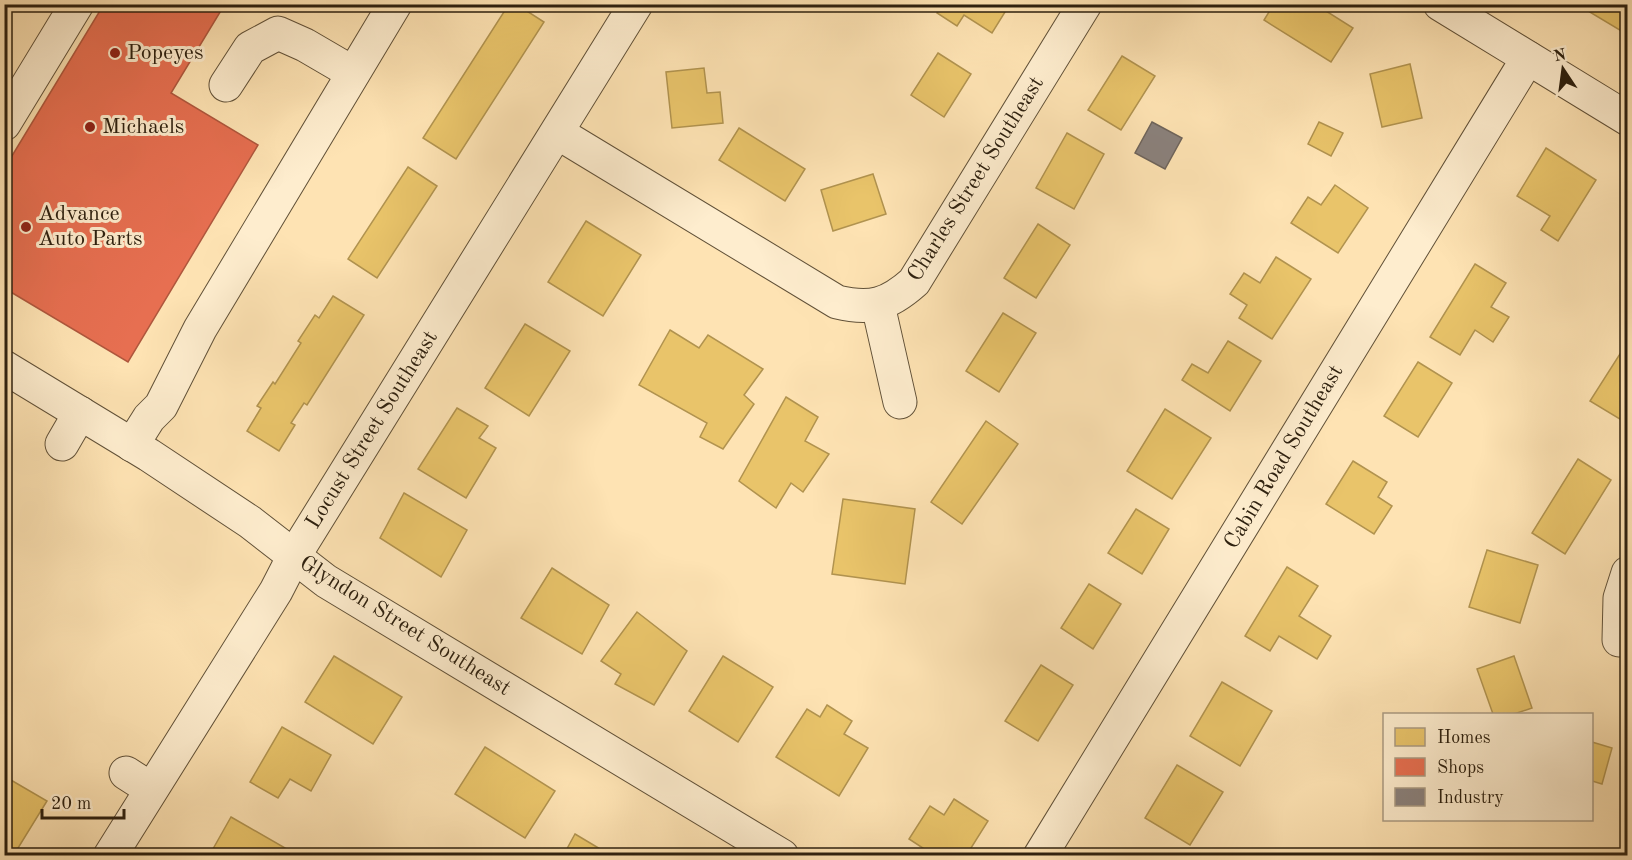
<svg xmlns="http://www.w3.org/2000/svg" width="1632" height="860" font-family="'Old Standard TT',serif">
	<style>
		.homes { fill: #e9c46a; stroke: #b1934f; stroke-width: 1.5 }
		.shops { fill: #e76f51; stroke: #af573d; stroke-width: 1.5 }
		.industry { fill: #8a817c; stroke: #6e645b; stroke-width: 1.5 }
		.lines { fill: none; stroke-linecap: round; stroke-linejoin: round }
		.minor-casing { stroke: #615138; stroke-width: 35 }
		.minor { stroke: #feedce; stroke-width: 33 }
		.poi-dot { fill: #8f2418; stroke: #feedce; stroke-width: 2 }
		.labels { text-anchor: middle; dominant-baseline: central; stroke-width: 6; stroke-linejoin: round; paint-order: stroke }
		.poi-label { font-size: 22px; fill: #2d200f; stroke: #feedce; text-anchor: start }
		.street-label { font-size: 22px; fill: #2d200f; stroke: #feedce }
	</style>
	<rect width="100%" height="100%" fill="#fee3b3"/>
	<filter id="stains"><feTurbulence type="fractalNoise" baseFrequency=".00333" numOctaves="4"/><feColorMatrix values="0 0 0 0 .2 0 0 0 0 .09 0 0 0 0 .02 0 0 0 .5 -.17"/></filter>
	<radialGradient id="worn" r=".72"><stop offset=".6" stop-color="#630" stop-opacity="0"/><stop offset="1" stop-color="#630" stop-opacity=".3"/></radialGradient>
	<g class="homes">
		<path d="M509 4H516L544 22 456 159 423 138Z"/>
		<path d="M942 4H1010L992 33 964 15 957 26 937 13Z"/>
		<path d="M1274 4H1315L1353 28 1331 62 1264 20Z"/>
		<path d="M1592 4H1628V35L1588 11Z"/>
		<path d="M938 53 971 74 944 117 911 95Z"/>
		<path d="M1122 56 1155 76 1121 130 1088 110Z"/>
		<path d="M1410 64 1422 118 1382 127 1370 74Z"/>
		<path d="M704 68 707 93 720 92 723 123 672 128 666 72Z"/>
		<path d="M1319 122 1343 133 1331 156 1308 144Z"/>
		<path d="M739 128 805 169 785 201 719 160Z"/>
		<path d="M1067 133 1104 154 1074 209 1036 188Z"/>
		<path d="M1546 148 1596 180 1558 241 1541 230 1550 216 1517 196Z"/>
		<path d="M408 167 437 186 377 278 348 259Z"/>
		<path d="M873 174 886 214 833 231 821 190Z"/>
		<path d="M1335 185 1368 208 1338 253 1291 223 1308 197 1321 205Z"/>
		<path d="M586 221 641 255 603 316 548 282Z"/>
		<path d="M1038 224 1070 245 1036 298 1004 278Z"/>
		<path d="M1276 257 1311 279 1272 339 1239 318 1247 305 1230 294 1244 273 1260 283Z"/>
		<path d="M1475 264 1506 283 1491 307 1509 317 1493 342 1475 330 1460 355 1430 337Z"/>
		<path d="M333 296 364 315 307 405 304 403 291 423 295 425 279 451 247 431 261 408 257 406 273 382 275 384 301 343 298 341 315 315 319 318Z"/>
		<path d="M1003 313 1036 333 999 392 966 371Z"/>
		<path d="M525 324 570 351 529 416 485 388Z"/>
		<path d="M670 330 699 348 708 335 763 369 744 395 754 404 723 449 700 437 707 423 639 385Z"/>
		<path d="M1228 341 1261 361 1230 411 1182 380 1192 364 1208 373Z"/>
		<path d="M1625 346 1628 348V424L1590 401Z"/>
		<path d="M1418 362 1452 383 1418 437 1384 416Z"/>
		<path d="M786 397 818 417 805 441 829 454 803 492 791 483 776 508 739 481Z"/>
		<path d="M457 408 488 426 479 438 496 448 466 498 418 469Z"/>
		<path d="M1165 409 1211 438 1172 499 1127 471Z"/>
		<path d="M986 421 1018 444 962 524 931 502Z"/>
		<path d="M1578 459 1611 480 1565 554 1532 533Z"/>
		<path d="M1353 461 1387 482 1378 497 1392 506 1374 534 1326 504Z"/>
		<path d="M404 493 467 530 441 577 380 538Z"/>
		<path d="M843 499 915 509 905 584 832 574Z"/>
		<path d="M1136 509 1169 529 1142 574 1108 553Z"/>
		<path d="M1487 550 1538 565 1520 623 1469 607Z"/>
		<path d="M1287 567 1318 586 1299 616 1331 636 1317 659 1279 636 1270 651 1245 636Z"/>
		<path d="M552 568 609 605 582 654 521 618Z"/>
		<path d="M1089 584 1121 604 1093 649 1061 628Z"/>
		<path d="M637 612 687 651 654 705 615 684 621 674 601 661Z"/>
		<path d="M334 656 402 697 373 744 305 702Z"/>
		<path d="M723 656 773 687 738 742 689 711Z"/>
		<path d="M1514 656 1532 708 1514 714H1493L1477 669Z"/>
		<path d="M1041 665 1073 685 1038 741 1005 721Z"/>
		<path d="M1222 682 1272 711 1240 766 1190 736Z"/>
		<path d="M827 705 852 721 844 734 868 748 839 796 776 757 807 709 820 717Z"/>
		<path d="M282 727 331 755 311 791 290 779 278 798 250 782Z"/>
		<path d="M1592 742 1612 748 1602 784 1592 781Z"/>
		<path d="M485 747 555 791 525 838 455 794Z"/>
		<path d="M1177 765 1223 792 1190 845 1145 818Z"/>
		<path d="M4 776 47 801 15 853 4 847Z"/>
		<path d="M954 799 988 821 966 856H935L909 839 930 806 944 815Z"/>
		<path d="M231 817 299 856H209Z"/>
		<path d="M575 834 612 856H563Z"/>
	</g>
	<path class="shops" d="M104 4H225L171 93 258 145 128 362 4 288V169Z"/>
	<path class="industry" d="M1152 122 1182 138 1165 169 1135 153Z"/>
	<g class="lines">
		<g class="minor-casing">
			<g id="minor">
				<path d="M1440 4 1628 119"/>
				<path d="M226 85 250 48 278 33 305 45 353 73"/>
				<path d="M4 124 77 4"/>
				<path d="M558 133 837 302C871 310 888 305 914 282L1085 4"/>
				<path d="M878 305 900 402"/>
				<path d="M4 367 149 455 250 522 326 581 782 856"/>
				<path d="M62 444 80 413"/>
				<path d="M132 445 149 418 161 406 200 329 395 4"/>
				<path d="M1619 640 1620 598 1628 573"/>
				<path d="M126 773 151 789"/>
				<path d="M110 856 276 591 294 556 636 4"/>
				<path d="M1040 856 1528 58"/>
			</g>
		</g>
		<use href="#minor" class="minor"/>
	</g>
	<g class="poi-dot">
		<circle cx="115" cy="53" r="6"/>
		<circle cx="90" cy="127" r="6"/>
		<circle cx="26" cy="227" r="6"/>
	</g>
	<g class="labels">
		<g class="poi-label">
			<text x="127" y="53">Popeyes</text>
			<text x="102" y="127">Michaels</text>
			<text x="38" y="214">Advance<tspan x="38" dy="25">Auto Parts</tspan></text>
		</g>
		<g class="street-label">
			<text transform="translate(976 179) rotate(-58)">Charles Street Southeast</text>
			<text transform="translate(372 430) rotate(-58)">Locust Street Southeast</text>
			<text transform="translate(1284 457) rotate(-59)">Cabin Road Southeast</text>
			<text transform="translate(405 626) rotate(32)">Glyndon Street Southeast</text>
		</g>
	</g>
	<rect width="1632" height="860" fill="none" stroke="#fee3b3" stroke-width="24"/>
	<rect x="6" y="6" width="1620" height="848" fill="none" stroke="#2d200f" stroke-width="3"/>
	<rect x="12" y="12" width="1608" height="836" fill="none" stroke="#2d200f" stroke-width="1.5"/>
	<rect x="1383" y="713" width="210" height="108" fill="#feedce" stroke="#aa9b82" stroke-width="1.5"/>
	<rect x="1395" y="728" width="30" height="18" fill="#e9c46a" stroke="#aa9b82" stroke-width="1.5"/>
	<text x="1437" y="743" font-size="18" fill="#2d200f">Homes</text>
	<rect x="1395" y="758" width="30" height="18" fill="#e76f51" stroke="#aa9b82" stroke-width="1.5"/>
	<text x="1437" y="773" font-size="18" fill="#2d200f">Shops</text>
	<rect x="1395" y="788" width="30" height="18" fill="#8a817c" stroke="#aa9b82" stroke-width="1.5"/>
	<text x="1437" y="803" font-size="18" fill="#2d200f">Industry</text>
	<g transform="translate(1563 69) rotate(347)" stroke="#feedce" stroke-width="4.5" paint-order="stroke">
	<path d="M0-4.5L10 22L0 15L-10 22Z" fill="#2d200f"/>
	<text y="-9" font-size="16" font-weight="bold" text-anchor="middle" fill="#2d200f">N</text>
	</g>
	<path d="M42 809v9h82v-9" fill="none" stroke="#2d200f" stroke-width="3"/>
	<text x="51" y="809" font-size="18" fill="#2d200f" stroke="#feedce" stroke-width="4.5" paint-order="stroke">20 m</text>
	<rect width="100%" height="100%" filter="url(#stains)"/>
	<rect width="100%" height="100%" fill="url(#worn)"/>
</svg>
